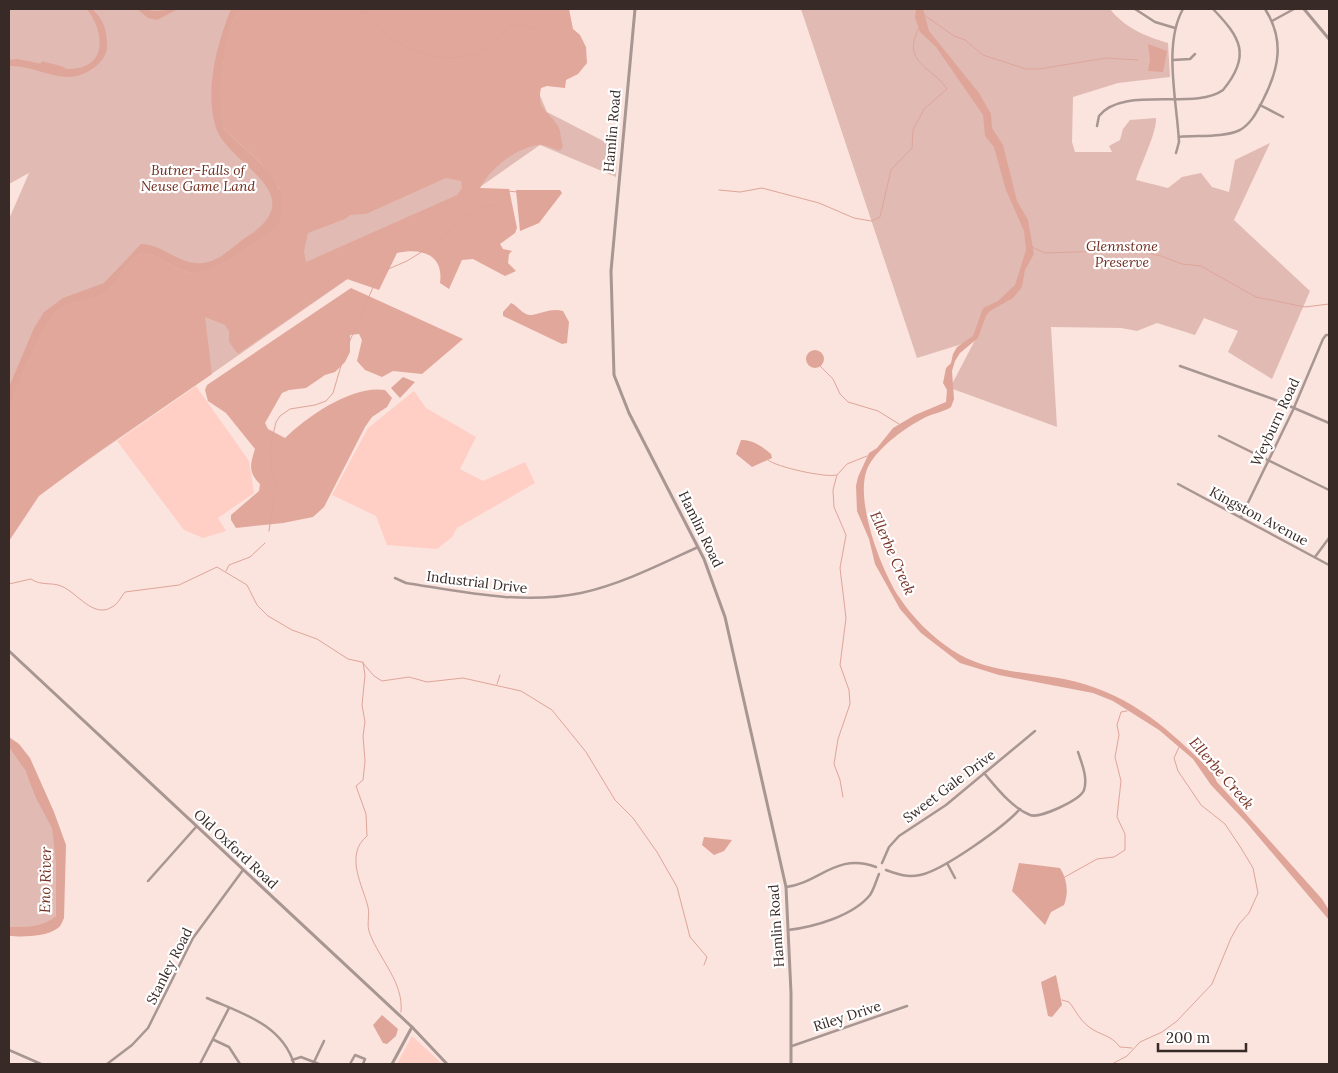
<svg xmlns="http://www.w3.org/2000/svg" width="1338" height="1073" font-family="Lora,serif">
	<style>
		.built { fill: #ffcfc5 }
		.green { fill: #e1bbb3 }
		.forest { fill: #e2a79b; fill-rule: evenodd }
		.water { fill: #dfa599 }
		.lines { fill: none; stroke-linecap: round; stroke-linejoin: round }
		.stream { stroke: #dfa599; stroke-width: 1 }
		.river { stroke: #dfa599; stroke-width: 5 }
		.minor { stroke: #a79692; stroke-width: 2.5 }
		.tertiary { stroke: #a79692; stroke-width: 3 }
		.labels { text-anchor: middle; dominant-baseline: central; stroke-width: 4.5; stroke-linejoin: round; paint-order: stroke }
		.street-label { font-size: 14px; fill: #382a26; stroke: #fff }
		.park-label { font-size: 14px; font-style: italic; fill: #702b1e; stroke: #fff }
		.water-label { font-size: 15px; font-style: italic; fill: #773124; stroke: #fff }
	</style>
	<rect width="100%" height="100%" fill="#fbe3de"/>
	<g class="built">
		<path d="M196 386 249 461 254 493 218 518 226 531 203 538 184 530 117 441Z"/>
		<path d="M414 391 426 408 476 437 460 469 483 481 525 462 535 483 457 528 452 537 437 549 387 545 376 516 332 495 368 428Z"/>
		<path d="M412 1036 438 1060 441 1064H397Z"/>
	</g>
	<g class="green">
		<path d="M9 9H503L547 112 617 148 616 177 540 145 12 513 9 539V219L29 173 9 184Z"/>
		<path d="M801 9H1110C1125 28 1145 36 1168 43L1170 77 1118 83 1073 97 1072 142 1075 152H1112L1109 146 1120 140 1123 129 1130 120 1156 118C1157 132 1141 164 1136 180L1168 188 1182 177 1201 173 1212 187 1229 192 1235 160 1270 143 1234 220 1310 291 1272 379 1228 352 1238 331 1204 318 1195 335 1157 323 1137 331 1121 328 1051 327 1057 427 950 388 975 340 917 358Z"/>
		<path d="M9 741 12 743 60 844V913L55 926 9 932Z"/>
	</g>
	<g class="forest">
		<path d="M238 9H569L573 29 580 35 586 47 587 63 578 74 566 80 565 88 547 86 541 88C536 110 549 111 558 126 561 132 561 140 563 146L560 151C554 149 544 144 538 145 514 149 491 168 480 188L509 189 517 228 515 233 500 244 503 249 512 251 509 254 508 263 516 271 505 276 473 259 462 260 449 289 440 283C444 255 422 247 397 253L379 290 347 279 238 354 229 342V331L225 325 205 317 212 374 101 450 39 496 9 541V413C14 393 44 317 61 308 75 300 92 301 105 292 119 283 124 265 137 255 156 250 169 267 186 272 208 278 261 241 277 227L279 188 260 162 223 128C220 89 221 44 238 9ZM446 178 461 181 462 188 457 195 306 262 304 251 308 233 345 219 350 215 366 214Z"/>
		<path d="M351 288 463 339 422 374 393 371 382 377 365 370 357 361 362 340 359 334 350 335V352L345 362 335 372 325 375 306 388 289 390 282 393 265 423 268 429 285 438C308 416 352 385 385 390L392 398 387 407 372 417 365 427 324 507 313 517 283 523 236 528 231 520V515L259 491 260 484C248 472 250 465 255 449L226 413 208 401 205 390 207 385Z"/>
		<path d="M511 303C518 306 523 316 532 315 543 313 551 308 563 311L569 322 567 343 562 344 503 316V312Z"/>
	</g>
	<g class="water">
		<path d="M87 9H92C104 20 107 30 107 46 108 62 85 77 69 77 48 77 30 65 9 66V60L17 59 68 69C108 69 105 33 87 9Z"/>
		<path d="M137 9 156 11 178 9 157 20 148 18Z"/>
		<path d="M231 9H238C221 44 220 89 223 128 247 154 299 184 277 227 261 241 208 278 187 272 169 267 156 250 137 255 124 265 119 283 105 292 92 301 75 300 61 308 44 317 14 393 9 413V387L34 328 44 312 63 298 104 283 141 244C162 244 181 266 203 263 220 261 232 247 245 238 316 194 228 165 216 128 204 90 217 44 231 9Z"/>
		<path d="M916 9H923L929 31 979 93 991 114 992 128 1003 145 1017 201 1028 220 1034 254 1025 270 1022 287 1013 298 990 311 986 316 978 338 960 353 955 361 952 371 954 399 951 407C944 412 934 413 926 417 906 427 880 446 869 465 852 495 881 570 899 597 913 618 931 636 952 650 984 672 1027 672 1064 679 1128 692 1168 728 1212 772L1217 782 1322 899 1329 910V920L1246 822 1211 785 1193 759 1159 730 1113 701 1093 693 999 675 960 663 921 633 900 609 875 564 869 539 857 511 856 486 858 477 869 453 877 448 893 428 915 415 946 402 947 390 943 383 946 368 951 363 953 354 957 347 973 336 983 308 998 301 1015 285 1026 250 1024 231 1006 190 994 147 985 136 983 115 936 47 920 32 915 18Z"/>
		<path d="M1148 44 1167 51 1163 72 1148 71 1150 60Z"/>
		<path d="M516 190H560L562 193 539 223 520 231Z"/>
		<circle cx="815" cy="359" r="9"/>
		<path d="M403 377 415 382 400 398 391 388Z"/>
		<path d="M741 440C752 439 763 447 771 454L772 458 752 467 736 454Z"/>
		<path d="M9 737 19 744 30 758 54 812 66 845 64 918C62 922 61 926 58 928 46 937 23 937 9 936V927C26 927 42 928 56 916V863L52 828 36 798 25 770 9 747Z"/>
		<path d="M704 837 732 840 724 851 714 855 702 845Z"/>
		<path d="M1019 863 1060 868C1067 879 1069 892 1064 905L1051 912 1045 925 1012 891Z"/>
		<path d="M1056 975 1062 1005 1052 1017 1048 1016 1041 982Z"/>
		<path d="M382 1015 398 1029 396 1036 387 1044 383 1043 373 1025Z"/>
	</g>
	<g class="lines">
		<g class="stream">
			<path d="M361 9C388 43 434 69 478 53 498 45 505 14 533 29"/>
			<path d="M924 15 954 36 965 40 983 55 1026 69H1039L1106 58 1138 60"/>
			<path d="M719 190 740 192 762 188 819 203 854 218 871 221 880 217 891 170 912 148 913 130 924 109 947 89C933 67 900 63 919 28"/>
			<path d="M1032 247 1045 253 1134 250 1161 256 1182 264 1201 266 1256 297 1305 307 1329 304"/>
			<path d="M820 366 833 379 840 394 848 402 878 411 899 424"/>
			<path d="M768 460C776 467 826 478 836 475"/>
			<path d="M269 531 276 482 272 473 270 448 276 422 280 416 290 409 315 405 326 401 333 393 345 352 377 278 386 270 407 261 444 238 461 216 471 213 479 207 496 205 508 191 517 192"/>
			<path d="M226 571 229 565 250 557 265 543"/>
			<path d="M9 584 31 579C41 586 51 582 61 586 77 592 93 619 112 607 118 604 121 597 125 592L179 585 217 567 247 585 257 605 268 616 292 630 317 639 348 659 362 662 374 676 382 681 409 677 427 682 463 678 521 691 552 710 586 752 615 800 633 818 657 852 677 887 690 937 707 957 704 965"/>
			<path d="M363 662 365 675 362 705 365 722 363 736 365 761 363 780 356 786 366 814 367 836C344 855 363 886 368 907 370 916 366 925 370 934 380 960 404 983 401 1012"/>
			<path d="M497 684 500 675"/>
			<path d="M843 797 840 780 834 764 838 739 850 704 849 690 840 665 846 618 840 568 846 535 834 507 833 490 837 475 847 464 867 456"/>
			<path d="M1063 878 1097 859 1114 857 1125 850V834L1117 817 1121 781 1115 757 1119 735 1117 725 1121 712 1127 711"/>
			<path d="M1062 1000 1069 1002C1077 1012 1078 1018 1089 1027 1101 1036 1110 1034 1120 1047L1132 1048"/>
			<path d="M1112 1064 1127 1056 1140 1042 1162 1032 1177 1021 1212 984 1231 938 1239 924 1249 913 1258 893 1253 868 1241 848 1225 824 1201 805 1178 771 1174 758 1180 745"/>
		</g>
		<path class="river" d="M43 64 62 69"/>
		<g class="minor">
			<path d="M1135 9 1155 22 1175 28"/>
			<path d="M1272 21 1294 9"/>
			<path d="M1173 60 1190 59 1195 54"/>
			<path d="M1260 105 1283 117"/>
			<path d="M1097 126 1099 116C1123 85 1195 111 1223 90 1252 55 1240 37 1213 9"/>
			<path d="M1179 137C1197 135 1223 138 1240 130 1252 123 1257 111 1263 100 1279 69 1285 40 1265 9"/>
			<path d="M1176 153 1179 142C1177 102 1163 44 1183 9"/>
			<path d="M1180 366 1273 399 1329 423"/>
			<path d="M1219 436 1329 490"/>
			<path d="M1178 484 1329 565"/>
			<path d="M1241 517 1293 410 1323 339 1326 335H1329"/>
			<path d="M1315 557 1329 538"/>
			<path d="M395 578 406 583C464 592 522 605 581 593 622 584 661 564 698 547"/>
			<path d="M984 773C996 787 1012 808 1030 815 1039 819 1081 800 1084 790 1088 778 1082 764 1078 752"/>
			<path d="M882 863 889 847 899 836 946 805 1035 731"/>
			<path d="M947 863 955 878"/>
			<path d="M886 870C897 874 907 878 920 875 942 871 1004 827 1020 809"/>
			<path d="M148 881 196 827"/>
			<path d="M786 887C819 883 837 852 876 867"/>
			<path d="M788 930C814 927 853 916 870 895 874 889 876 881 879 874"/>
			<path d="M207 998C241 1013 282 1024 294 1064"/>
			<path d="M214 1040 229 1047 240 1064"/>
			<path d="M792 1046 907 1006"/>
			<path d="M9 1050 41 1064"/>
			<path d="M292 1060 301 1057 319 1064"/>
			<path d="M314 1062 324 1041"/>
			<path d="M107 1064 132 1045 148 1028 193 938 243 870"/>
			<path d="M200 1064 229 1008"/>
			<path d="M350 1064 355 1055 365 1059 363 1064"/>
		</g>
		<g class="tertiary">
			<path d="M635 9 611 271 614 375 629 413 704 559 725 617 786 887 791 993V1064"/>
			<path d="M1304 9 1329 39"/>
			<path d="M9 651 412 1027 447 1064"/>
			<path d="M392 1064 412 1027"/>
		</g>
	</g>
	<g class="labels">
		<g class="street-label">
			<text transform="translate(612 131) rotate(-85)">Hamlin Road</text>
			<text transform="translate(1275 422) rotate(-65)">Weyburn Road</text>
			<text transform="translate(1259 516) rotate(28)">Kingston Avenue</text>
			<text transform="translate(701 529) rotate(64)">Hamlin Road</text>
			<text transform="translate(477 582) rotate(7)">Industrial Drive</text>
			<text transform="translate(949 786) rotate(-37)">Sweet Gale Drive</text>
			<text transform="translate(236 849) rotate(43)">Old Oxford Road</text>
			<text transform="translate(776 926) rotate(-94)">Hamlin Road</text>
			<text transform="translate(169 966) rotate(-63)">Stanley Road</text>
			<text transform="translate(847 1016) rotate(-18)">Riley Drive</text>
		</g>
		<g class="park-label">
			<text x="198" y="170">Butner-Falls of<tspan x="198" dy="16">Neuse Game Land</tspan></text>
			<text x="1122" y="246">Glennstone<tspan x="1122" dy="16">Preserve</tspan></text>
		</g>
		<g class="water-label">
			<text transform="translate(893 553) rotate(66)">Ellerbe Creek</text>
			<text transform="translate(1222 773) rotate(49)">Ellerbe Creek</text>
			<text transform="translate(45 880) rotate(-89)">Eno River</text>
		</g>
	</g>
	<rect width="1338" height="1073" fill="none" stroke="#382a26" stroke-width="20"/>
	<path d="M1158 1043v8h88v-8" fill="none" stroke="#382a26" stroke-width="2.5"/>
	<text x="1166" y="1043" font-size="15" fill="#382a26" stroke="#ffffff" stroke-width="4" paint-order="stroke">200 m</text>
</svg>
